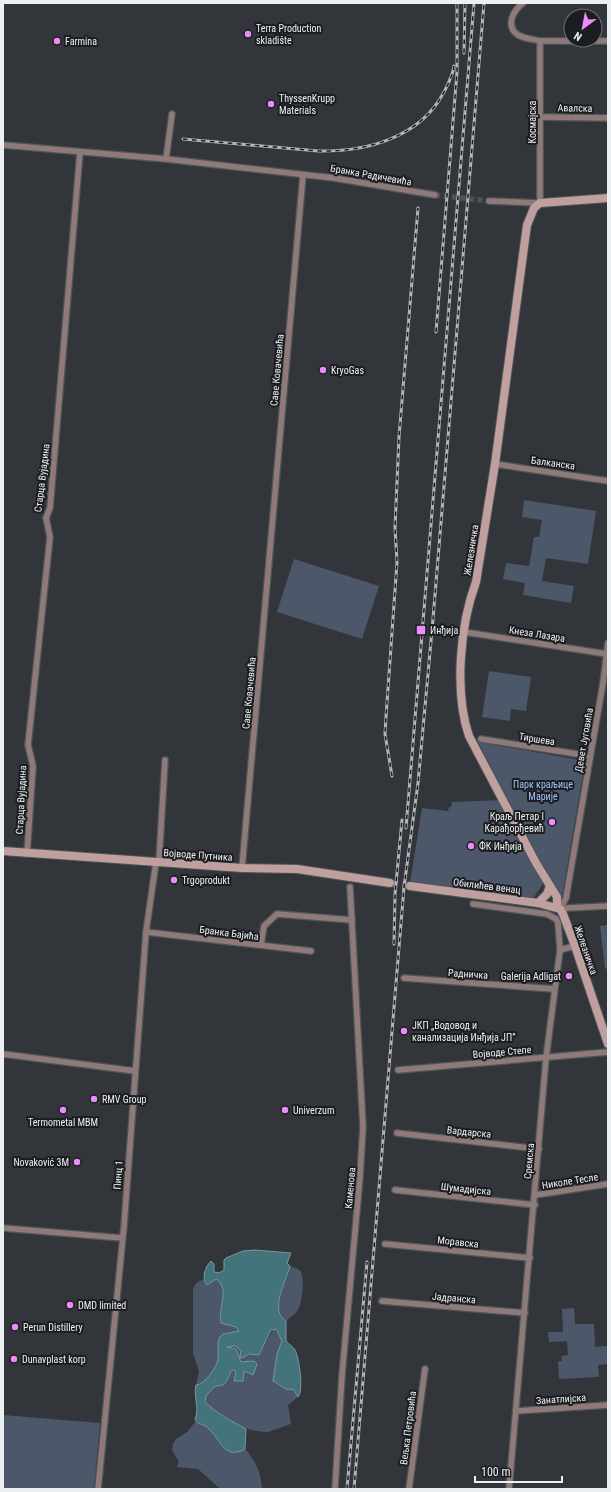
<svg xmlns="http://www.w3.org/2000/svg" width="611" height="1492" font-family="'Roboto Condensed',sans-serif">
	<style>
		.green { fill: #4c5769 }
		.water { fill: #43737b; stroke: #76989f }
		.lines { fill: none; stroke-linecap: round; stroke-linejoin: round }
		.street-tunnel { stroke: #4e5257; stroke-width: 5.5; stroke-dasharray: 5.5 3; stroke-linecap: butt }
		.secondary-tunnel { stroke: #4e5257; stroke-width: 8; stroke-dasharray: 8 4; stroke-linecap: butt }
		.street-casing { stroke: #505458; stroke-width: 8 }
		.secondary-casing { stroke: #505458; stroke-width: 10 }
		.street { stroke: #8d7a79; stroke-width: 5.5 }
		.secondary { stroke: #bfa09f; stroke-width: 8 }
		.rail-casing { stroke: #b1b4b8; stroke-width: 3 }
		.rail { stroke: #1b1d20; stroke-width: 1.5; stroke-dasharray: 4.5; stroke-linecap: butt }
		.poi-dot { fill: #ec8cfa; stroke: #1b1d20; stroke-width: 1.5 }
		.labels { text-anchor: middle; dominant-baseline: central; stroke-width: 4; stroke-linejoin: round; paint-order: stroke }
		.poi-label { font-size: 10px; fill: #edf0f3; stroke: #1b1d20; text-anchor: start }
		.street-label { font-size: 10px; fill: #edf0f3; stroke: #1b1d20 }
		.park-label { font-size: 10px; fill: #a3c5fa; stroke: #1b1d20 }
	</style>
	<rect width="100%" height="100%" fill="#32363b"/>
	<g class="green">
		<path d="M524 500 596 511 588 564 546 558 542 581 574 586 571 603 523 595 525 583 503 579 506 563 529 566 534 537H539L542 520 522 517Z"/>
		<path d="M294 559 379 586 362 639 277 612Z"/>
		<path d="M489 671 531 677 526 711 511 709 510 721 482 717Z"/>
		<path d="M478 742 585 761 561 902Z"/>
		<path d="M503 800 545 881 532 900 410 883 422 808 448 811 449 807H451L452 802Z"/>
		<path d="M608 925V968L605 969 600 926Z"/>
		<path d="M290 1266C294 1268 298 1268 301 1272 305 1280 302 1302 298 1310 295 1314 290 1318 286 1321 270 1311 286 1281 290 1266Z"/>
		<path d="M216 1279C231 1290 217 1308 221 1323L236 1327 239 1331 223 1334 219 1338C217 1344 219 1352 218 1360 216 1368 205 1384 196 1385L199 1371 193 1353V1289C195 1284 198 1280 204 1280V1282Z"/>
		<path d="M574 1308 575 1324H594L595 1347 607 1346 608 1364 598 1365 599 1377 559 1379 558 1361H562L561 1356 568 1355 567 1341 549 1342 548 1332H563L562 1309Z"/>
		<path d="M274 1328 281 1338 282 1341 277 1354 275 1383 286 1389 294 1390 298 1397 288 1405 291 1424C283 1426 274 1431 267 1432 243 1432 222 1417 205 1402L206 1396 215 1386C227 1386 228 1381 231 1371L234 1370 236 1372 234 1381H243L244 1371 251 1375 244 1362 239 1360 237 1352 233 1347H226L236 1346 247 1356 252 1353 259 1355Z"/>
		<path d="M3 1415 100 1423 94 1489H3Z"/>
		<path d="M196 1421C199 1425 204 1424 207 1427 220 1437 224 1461 245 1449 256 1461 261 1473 262 1489H220L198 1469 177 1467 179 1462 172 1450 173 1444 176 1439 187 1432Z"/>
	</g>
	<path class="water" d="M255 1250 291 1253 287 1263 290 1266C286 1281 269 1311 286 1321V1341C289 1344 293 1347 295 1350 299 1357 304 1391 298 1397L294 1390 286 1389 273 1381 277 1354 282 1341 276 1329 271 1330 259 1355 249 1354 242 1358 240 1357 241 1351 236 1346 227 1347 236 1349 241 1362 254 1361 257 1364 253 1375 244 1371 243 1381H234L236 1372 234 1370 231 1371C227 1381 227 1386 215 1386L206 1396 205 1402C218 1414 231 1421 246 1429L245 1449C224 1461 220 1438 208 1428 203 1423 197 1425 195 1419 200 1408 193 1396 196 1385 205 1384 216 1368 218 1360 219 1352 217 1344 219 1338L223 1334 239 1331 236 1327 221 1323C217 1308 231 1290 216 1279L207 1285C201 1279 205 1267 211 1261L214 1264V1272L219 1273 224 1270V1260L226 1258 243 1251Z"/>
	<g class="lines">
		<path class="street-tunnel" d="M435 195 489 201"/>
		<path class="secondary-tunnel" d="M390 883 410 886"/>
		<g class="street-casing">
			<g id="street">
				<path d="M540 41H608"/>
				<path d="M541 117 608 118"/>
				<path d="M3 145 166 159 334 178 435 195"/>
				<path d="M166 159 172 114"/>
				<path d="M489 201 540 203V41C533 39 525 39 518 35 505 26 513 11 523 3"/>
				<path d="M495 464 608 481"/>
				<path d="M464 632 607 654"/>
				<path d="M481 739 590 756"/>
				<path d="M27 854 33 766 28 745 50 537 46 518 50 508 80 152"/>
				<path d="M159 862 165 760"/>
				<path d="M242 868 303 175"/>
				<path d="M473 904 547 914 556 919 558 923 560 950 546 1058 509 1489"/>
				<path d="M560 909 566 898 603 683 608 643"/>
				<path d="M562 911 567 908 608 906"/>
				<path d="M146 932 311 951"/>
				<path d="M261 945 264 926 277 914 352 920"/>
				<path d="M560 950 575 946"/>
				<path d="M404 978 554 989"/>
				<path d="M3 1054 135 1071"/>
				<path d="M398 1070 608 1052"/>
				<path d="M397 1133 539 1149"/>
				<path d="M395 1190 535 1205"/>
				<path d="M535 1195 608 1184"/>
				<path d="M3 1228 122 1238"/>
				<path d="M385 1244 530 1258"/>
				<path d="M382 1301 525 1313"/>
				<path d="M516 1411 608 1405"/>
				<path d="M98 1489 124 1226 146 932 156 862"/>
				<path d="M335 1489 342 1375 360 1177 363 1127 350 887"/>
				<path d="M409 1489 425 1369"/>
			</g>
		</g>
		<g class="secondary-casing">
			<g id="secondary">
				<path d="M3 851 242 868 297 869 390 883"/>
				<path d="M410 886 538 903 560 909 563 914 575 946 608 1044"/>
				<path d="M538 903 547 894 550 886"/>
				<path d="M557 907V897L536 863 469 736C454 692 460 625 476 582L495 464 527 225 534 208 540 203 608 198"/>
			</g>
		</g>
		<use href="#street" class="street"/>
		<use href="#secondary" class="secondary"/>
		<g class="rail-casing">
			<g id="rail">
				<path d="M464 53 465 3"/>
				<path d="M183 139 318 151C366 152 420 138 444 92 448 84 453 75 454 66"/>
				<path d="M436 332 457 72V3"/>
				<path d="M392 776 385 734 386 717 397 562 395 528 399 437 418 208"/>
				<path d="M406 828 474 3"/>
				<path d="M394 944 395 894 402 820"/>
				<path d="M347 1489 367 1262"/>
				<path d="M354 1489 404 887 418 783 433 619 484 3"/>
			</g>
		</g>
		<use href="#rail" class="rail"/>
	</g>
	<g class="poi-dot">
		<circle cx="248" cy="34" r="4"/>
		<circle cx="57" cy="41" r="4"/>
		<circle cx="271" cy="104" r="4"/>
		<circle cx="323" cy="370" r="4"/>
		<rect x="416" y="625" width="10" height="10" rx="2"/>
		<circle cx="552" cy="822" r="4"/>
		<circle cx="471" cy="846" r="4"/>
		<circle cx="174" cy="880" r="4"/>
		<circle cx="569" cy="976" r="4"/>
		<circle cx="404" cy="1031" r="4"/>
		<circle cx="94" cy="1099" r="4"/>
		<circle cx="63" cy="1110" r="4"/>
		<circle cx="285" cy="1110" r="4"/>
		<circle cx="77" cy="1162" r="4"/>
		<circle cx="70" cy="1305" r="4"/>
		<circle cx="15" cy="1327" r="4"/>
		<circle cx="14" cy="1359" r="4"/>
	</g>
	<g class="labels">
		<g class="poi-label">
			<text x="256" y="28">Terra Production<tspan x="256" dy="12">skladište</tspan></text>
			<text x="65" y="41">Farmina</text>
			<text x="279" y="98">ThyssenKrupp<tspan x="279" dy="12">Materials</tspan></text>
			<text x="331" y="370">KryoGas</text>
			<text x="430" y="630">Инђија</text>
			<text x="544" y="816" text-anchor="end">Краљ Петар I<tspan x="544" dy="12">Карађорђевић</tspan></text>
			<text x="479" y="846">ФК Инђија</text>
			<text x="182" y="880">Trgoprodukt</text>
			<text x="561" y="976" text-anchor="end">Galerija Adligat</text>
			<text x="412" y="1025">ЈКП „Водовод и<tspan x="412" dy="12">канализација Инђија ЈП”</tspan></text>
			<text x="102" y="1099">RMV Group</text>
			<text x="293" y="1110">Univerzum</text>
			<text x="63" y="1122" text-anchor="middle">Termometal MBM</text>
			<text x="69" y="1162" text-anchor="end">Novaković 3M</text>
			<text x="78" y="1305">DMD limited</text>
			<text x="23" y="1327">Perun Distillery</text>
			<text x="22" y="1359">Dunavplast korp</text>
		</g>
		<g class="street-label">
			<text transform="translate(575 108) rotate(1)">Авалска</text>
			<text transform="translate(532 122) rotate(-90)">Космајска</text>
			<text transform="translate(371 175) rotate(10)">Бранка Радичевића</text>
			<text transform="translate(277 370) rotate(-85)">Саве Ковачевића</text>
			<text transform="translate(553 463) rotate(8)">Балканска</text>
			<text transform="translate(42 478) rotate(-83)">Старца Вујадина</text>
			<text transform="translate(471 550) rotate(-81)">Железничка</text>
			<text transform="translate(537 634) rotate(9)">Кнеза Лазара</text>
			<text transform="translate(249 693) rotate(-85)">Саве Ковачевића</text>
			<text transform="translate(537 739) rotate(9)">Тиршева</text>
			<text transform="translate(584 740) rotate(-80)">Девет Југовића</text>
			<text transform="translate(21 800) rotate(-87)">Старца Вујадина</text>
			<text transform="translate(198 855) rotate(4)">Војводе Путника</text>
			<text transform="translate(487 886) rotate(7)">Обилићев венац</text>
			<text transform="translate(229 933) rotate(7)">Бранка Бајића</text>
			<text transform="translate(586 950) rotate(71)">Железничка</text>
			<text transform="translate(468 974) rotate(4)">Радничка</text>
			<text transform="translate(502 1052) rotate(-5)">Војводе Степе</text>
			<text transform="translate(469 1132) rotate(6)">Вардарска</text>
			<text transform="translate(529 1161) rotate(-85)">Сремска</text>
			<text transform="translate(118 1175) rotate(-86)">Пинц 1</text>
			<text transform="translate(570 1181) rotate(-9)">Николе Тесле</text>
			<text transform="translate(350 1188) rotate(-85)">Каменова</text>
			<text transform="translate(466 1189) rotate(6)">Шумадијска</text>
			<text transform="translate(458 1242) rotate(6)">Моравска</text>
			<text transform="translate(454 1298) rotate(5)">Јадранска</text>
			<text transform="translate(561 1399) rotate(-4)">Занатлијска</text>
			<text transform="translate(408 1428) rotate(-83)">Вељка Петровића</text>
		</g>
		<g class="park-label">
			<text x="543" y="784">Парк краљице<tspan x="543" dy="12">Марије</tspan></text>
		</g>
	</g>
	<rect width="611" height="1492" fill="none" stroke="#edf0f3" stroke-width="8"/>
	<g transform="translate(583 28) rotate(212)"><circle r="19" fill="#1b1d20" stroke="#6f7174"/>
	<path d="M0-3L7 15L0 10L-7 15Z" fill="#ec8cfa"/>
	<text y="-6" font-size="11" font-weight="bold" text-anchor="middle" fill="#edf0f3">N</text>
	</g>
	<path d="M475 1476v6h87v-6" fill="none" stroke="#edf0f3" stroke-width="2"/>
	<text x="481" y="1476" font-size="12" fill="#edf0f3" stroke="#1b1d20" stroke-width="3" paint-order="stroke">100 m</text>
</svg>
